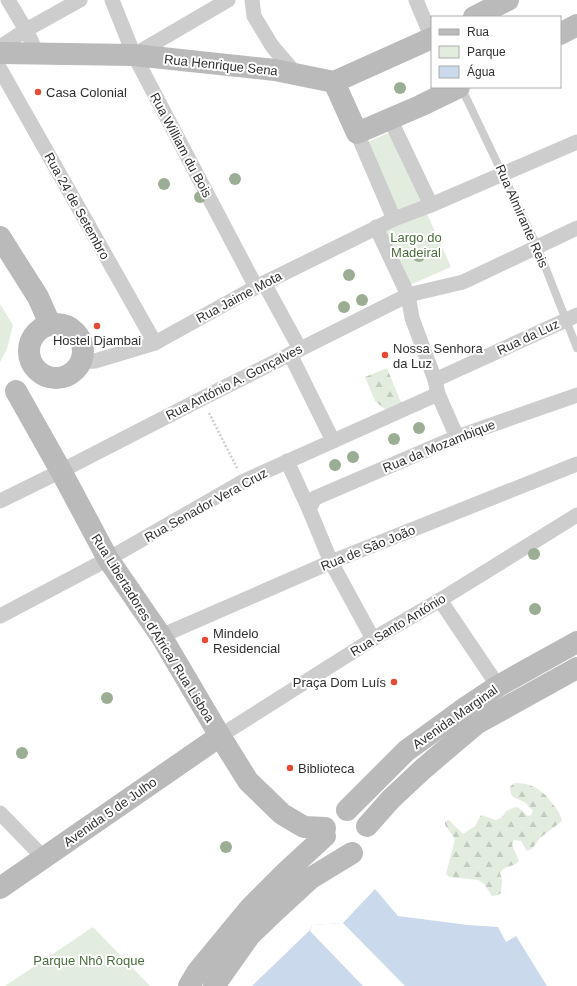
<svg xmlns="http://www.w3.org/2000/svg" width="577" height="986" font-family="Helvetica,sans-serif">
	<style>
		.forest { fill: url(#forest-firs) }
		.park { fill: #e3eddf }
		.water { fill: #cbd9ec }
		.pier { fill: #fff }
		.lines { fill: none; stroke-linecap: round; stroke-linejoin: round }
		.path { stroke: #cdcdcd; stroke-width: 2.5; stroke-dasharray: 2 2; stroke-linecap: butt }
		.lane { stroke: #cdcdcd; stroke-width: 8 }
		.street { stroke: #cdcdcd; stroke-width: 15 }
		.secondary { stroke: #bababa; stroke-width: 22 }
		.tree { fill: #9bae94 }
		.poi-dot { fill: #e44b35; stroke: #fff; stroke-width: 1.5 }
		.labels { text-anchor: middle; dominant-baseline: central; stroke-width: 4; stroke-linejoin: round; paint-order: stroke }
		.street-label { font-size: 13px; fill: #303030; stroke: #fff }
		.poi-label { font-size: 13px; fill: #303030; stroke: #fff; text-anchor: start }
		.park-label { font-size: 13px; fill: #4a6c3d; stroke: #fff }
	</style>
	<defs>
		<pattern id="forest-firs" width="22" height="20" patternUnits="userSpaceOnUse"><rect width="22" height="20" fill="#e3eddf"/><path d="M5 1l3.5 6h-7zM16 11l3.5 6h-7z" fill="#c3ccc0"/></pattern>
	</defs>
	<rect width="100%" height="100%" fill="#fff"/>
	<g class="forest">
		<path d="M387 368 402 405 387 411 375 401 365 377Z"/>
		<path d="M514 783C534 783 544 791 555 807 558 811 561 815 562 821L540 838 532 849 527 851 526 850 521 841 514 840 512 845 519 861C513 868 506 864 500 873L502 880 501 893 498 895 492 896 484 884 478 880 449 877 446 874 455 839 445 825V822L448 820 450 821 463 834 475 826 481 815 496 820 502 817 506 811 515 807 519 808 528 816 531 815 533 811C530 808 527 804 524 802 515 797 510 799 510 787Z"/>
	</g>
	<g class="park">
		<path d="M390 132 451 267 410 285 386 230 403 222 368 142Z"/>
		<path d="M0 304 13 325 7 349 0 362Z"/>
		<path d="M93 927 150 986H5Z"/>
	</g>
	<path class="water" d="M375 889 398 916 468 925 498 927 506 942 516 936 547 986H252L309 931 312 925 343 923Z"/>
	<path class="pier" d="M343 923 405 986H363L310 931 312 925Z"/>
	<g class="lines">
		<path class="path" d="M209 413 237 468"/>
		<path class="lane" d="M461 87 537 246 577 348"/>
		<g class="street">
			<path d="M8 0 26 30 37 53"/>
			<path d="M112 0 134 55 256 287"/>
			<path d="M252 0 254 16 272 46 296 74"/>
			<path d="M416 0 432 38"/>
			<path d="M0 47 26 30 80 0"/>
			<path d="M134 55 228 0"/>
			<path d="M0 69 155 343"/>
			<path d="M390 119 431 205"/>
			<path d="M357 133 394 219"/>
			<path d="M376 227 408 295 412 318 435 380 438 394 457 437"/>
			<path d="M264 283 300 349"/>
			<path d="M290 354 333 441"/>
			<path d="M80 362 95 361 155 343 256 287 394 219 431 205 577 142"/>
			<path d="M435 380 577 315"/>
			<path d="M287 461 309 509 331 562 373 639"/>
			<path d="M0 501 61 471 201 399 408 295 463 282 577 228"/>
			<path d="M309 509 315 498 457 437 577 395"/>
			<path d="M440 600 498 686"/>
			<path d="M0 616 108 559 244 481 438 394"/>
			<path d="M161 636 331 562 577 464"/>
			<path d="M220 736 373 639 440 600 577 515"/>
			<path d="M0 813 44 858"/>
		</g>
		<g class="secondary">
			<path d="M474 17 508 0"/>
			<path d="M560 34 577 25"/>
			<path d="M0 53 134 55 275 70 334 82 432 38"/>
			<path d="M334 82 357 133 420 106 459 87"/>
			<path d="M0 237 38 297 50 324"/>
			<circle cx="56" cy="351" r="27"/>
			<path d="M16 391 61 471 108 559 161 636 220 736 248 781 282 814 304 827 325 828"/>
			<path d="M347 810 406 751 465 708 498 686 577 642"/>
			<path d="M367 826 391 799 423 769 476 724 577 668"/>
			<path d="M0 888 220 736"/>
			<path d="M189 986 198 971 250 908 287 871 325 836"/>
			<path d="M214 986 250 935 274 912 311 878 352 853"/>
		</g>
	</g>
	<g class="tree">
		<circle cx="400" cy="88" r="6"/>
		<circle cx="235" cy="179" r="6"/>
		<circle cx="164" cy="184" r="6"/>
		<circle cx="200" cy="197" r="6"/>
		<circle cx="419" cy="256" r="6"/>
		<circle cx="349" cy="275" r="6"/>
		<circle cx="362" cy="300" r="6"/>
		<circle cx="344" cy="307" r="6"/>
		<circle cx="419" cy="428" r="6"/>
		<circle cx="394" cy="439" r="6"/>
		<circle cx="353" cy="457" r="6"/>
		<circle cx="335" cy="465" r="6"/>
		<circle cx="534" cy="554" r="6"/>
		<circle cx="535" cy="609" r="6"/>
		<circle cx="107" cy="698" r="6"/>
		<circle cx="22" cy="753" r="6"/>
		<circle cx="226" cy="847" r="6"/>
	</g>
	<g class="poi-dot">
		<circle cx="38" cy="92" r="4"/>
		<circle cx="97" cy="326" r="4"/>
		<circle cx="385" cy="355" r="4"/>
		<circle cx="205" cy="640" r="4"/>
		<circle cx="394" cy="682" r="4"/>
		<circle cx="290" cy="768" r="4"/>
	</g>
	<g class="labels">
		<g class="street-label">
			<text transform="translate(221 65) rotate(6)">Rua Henrique Sena</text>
			<text transform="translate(181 145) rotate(62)">Rua William du Bois</text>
			<text transform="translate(77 206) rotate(61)">Rua 24 de Setembro</text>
			<text transform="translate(522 216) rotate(66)">Rua Almirante Reis</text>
			<text transform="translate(239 297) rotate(-28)">Rua Jaime Mota</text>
			<text transform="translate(528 337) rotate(-25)">Rua da Luz</text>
			<text transform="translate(234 382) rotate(-27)">Rua António A. Gonçalves</text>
			<text transform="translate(439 446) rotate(-22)">Rua da Mozambique</text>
			<text transform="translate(206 505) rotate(-29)">Rua Senador Vera Cruz</text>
			<text transform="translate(368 548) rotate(-22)">Rua de São João</text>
			<text transform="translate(398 625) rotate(-31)">Rua Santo António</text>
			<text transform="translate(153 628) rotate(58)">Rua Libertadores d'Africa/ Rua Lisboa</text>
			<text transform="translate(455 717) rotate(-35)">Avenida Marginal</text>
			<text transform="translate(110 812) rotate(-35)">Avenida 5 de Julho</text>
		</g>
		<g class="poi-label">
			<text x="46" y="92">Casa Colonial</text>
			<text x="97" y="340" text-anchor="middle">Hostel Djambai</text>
			<text x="393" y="348">Nossa Senhora<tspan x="393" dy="15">da Luz</tspan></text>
			<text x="213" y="633">Mindelo<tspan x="213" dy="15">Residencial</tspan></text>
			<text x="386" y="682" text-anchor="end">Praça Dom Luís</text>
			<text x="298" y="768">Biblioteca</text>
		</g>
		<g class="park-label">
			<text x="416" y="237">Largo do<tspan x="416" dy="15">Madeiral</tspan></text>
			<text x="89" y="960">Parque Nhô Roque</text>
		</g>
	</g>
	<rect x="431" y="16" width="130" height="72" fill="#ffffff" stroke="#acacac"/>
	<rect x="439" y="29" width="20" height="6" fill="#bababa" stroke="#acacac"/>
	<text x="467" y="36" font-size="12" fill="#303030">Rua</text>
	<rect x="439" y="46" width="20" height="12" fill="#e3eddf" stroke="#acacac"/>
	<text x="467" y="56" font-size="12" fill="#303030">Parque</text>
	<rect x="439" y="66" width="20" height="12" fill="#cbd9ec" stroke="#acacac"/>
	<text x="467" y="76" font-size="12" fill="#303030">Água</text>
</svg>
